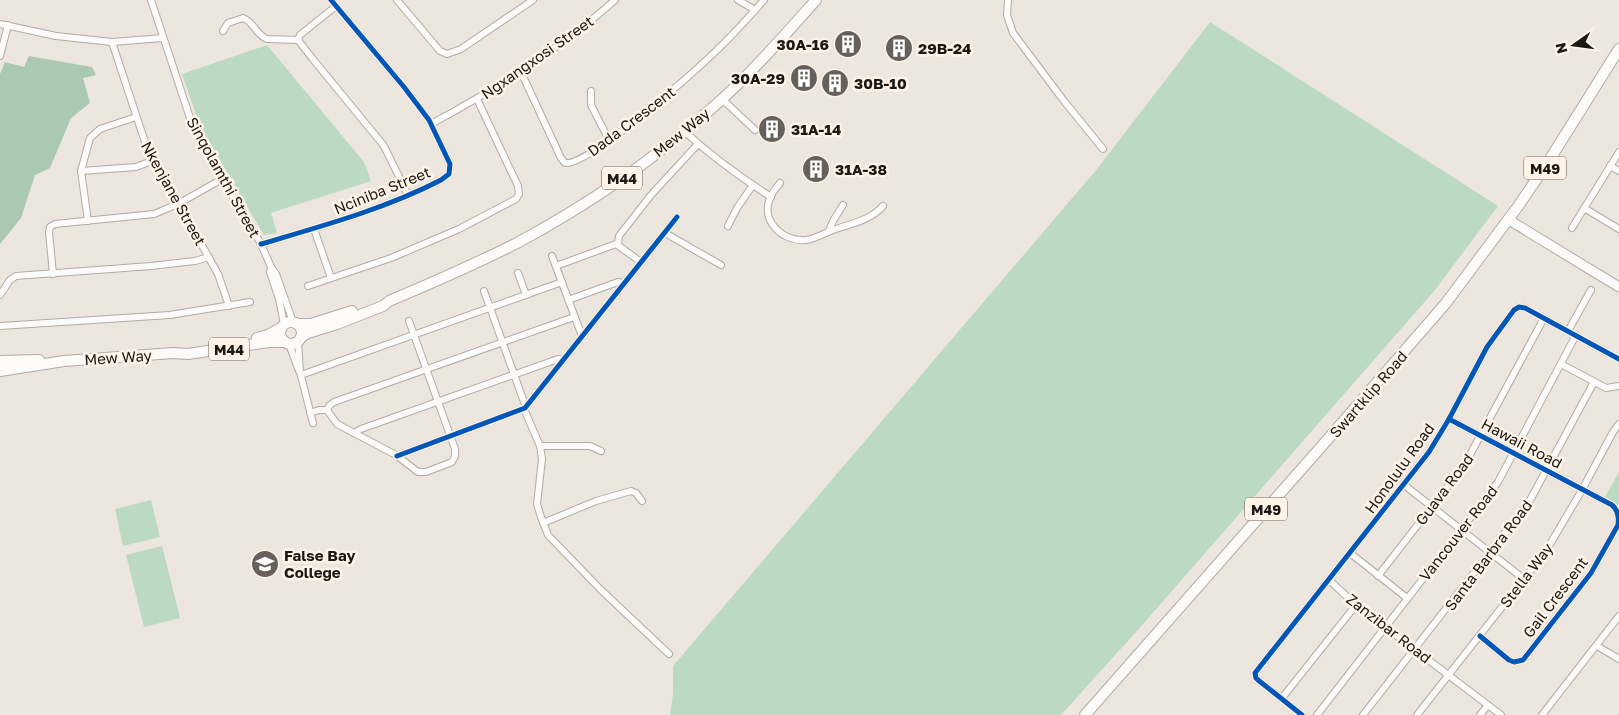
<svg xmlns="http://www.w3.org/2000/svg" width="1619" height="715" font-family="'Golos Text',sans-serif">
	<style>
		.green { fill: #bcdac1 }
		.forest { fill: #abc9b0 }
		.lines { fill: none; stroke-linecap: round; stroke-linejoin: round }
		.minor-casing { stroke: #b0aba6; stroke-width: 8 }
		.tertiary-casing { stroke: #b0aba6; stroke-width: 11 }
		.primary-casing { stroke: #b0aba6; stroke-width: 12 }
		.minor { stroke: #fcfbfa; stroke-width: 6 }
		.tertiary { stroke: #fcfbfa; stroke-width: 9 }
		.primary { stroke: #fcfbfa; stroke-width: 10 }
		.cycleway-casing { stroke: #fff3e8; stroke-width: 8 }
		.cycleway { stroke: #0057b8; stroke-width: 5 }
		.labels { text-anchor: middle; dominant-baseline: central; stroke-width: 5; stroke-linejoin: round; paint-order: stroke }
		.shield { fill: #fff3e8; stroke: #605a54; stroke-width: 1 }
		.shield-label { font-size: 14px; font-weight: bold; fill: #1c1814 }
		.poi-label { font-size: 15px; font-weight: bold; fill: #1c1814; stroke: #fff3e8; text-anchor: start }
		.street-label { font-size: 15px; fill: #1c1814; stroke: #fff3e8 }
	</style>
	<rect width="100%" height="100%" fill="#ece6df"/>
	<g class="green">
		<path d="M1210 22 1498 206 1435 290 1144 623 1061 715H670L673 694V666L1097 169Z"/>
		<path d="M267 45 364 162 371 181 271 213 277 233 264 235 200 126 182 74Z"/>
		<path d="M1619 472V506L1617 504 1605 497Z"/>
		<path d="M151 500 160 537 123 546 115 509Z"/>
		<path d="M162 546 180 618 144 627 126 555Z"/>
	</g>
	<path class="forest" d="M29 56 92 67 96 75 83 78 90 103 71 118 50 168 35 175 21 218 0 244V74L5 62 24 67Z"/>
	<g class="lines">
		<g class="minor-casing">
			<g id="minor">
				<path d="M151 0 191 121 216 169 261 244 271 267 276 274 293 322"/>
				<path d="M397 0 440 51 447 54 461 49 533 0"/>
				<path d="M738 0 755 10"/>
				<path d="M1008 0 1007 15 1013 33 1064 101 1103 149"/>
				<path d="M0 24 56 36 112 42 163 38"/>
				<path d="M223 31 228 23 243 18C254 22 256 35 267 39L298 40"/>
				<path d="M298 40 312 58 384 146 408 195"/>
				<path d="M298 40 300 35 336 6"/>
				<path d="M112 42 146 145 218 274 229 306"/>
				<path d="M0 56 8 25"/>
				<path d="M521 72 561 158 565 163C587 167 697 70 717 50 734 34 749 17 764 0"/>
				<path d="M591 91V105L609 140"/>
				<path d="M722 99 755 130"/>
				<path d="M431 124C496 89 559 50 615 0"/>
				<path d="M684 131C711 156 740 177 771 197"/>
				<path d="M1610 166 1619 171"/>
				<path d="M81 171 136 167 154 160"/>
				<path d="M780 183C777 187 773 191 771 196 759 220 782 242 806 240 814 239 821 235 828 232 847 224 869 222 883 206"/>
				<path d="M1584 208 1619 229"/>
				<path d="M88 221 81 171 90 138 100 129 136 117"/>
				<path d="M728 226 737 208 753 185"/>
				<path d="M1572 228 1619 152"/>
				<path d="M314 229 331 278"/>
				<path d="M829 231 833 221 843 205"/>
				<path d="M665 233 721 265"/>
				<path d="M261 244C322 226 385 209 441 180L449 174 450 164 429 120 404 87 331 0"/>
				<path d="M618 244 619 236 651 195 698 144"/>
				<path d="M552 256 582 336"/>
				<path d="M556 266 616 244 641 262"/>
				<path d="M271 267 270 272 279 299 284 324"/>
				<path d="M518 273 526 295"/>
				<path d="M53 274 49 232 50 227 55 224 154 214 178 204 222 179"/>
				<path d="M308 286 391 258 459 229 516 199 519 194 518 186 477 99"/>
				<path d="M484 291 524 402 527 406"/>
				<path d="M0 295 10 280 16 276 151 266 195 261 209 257"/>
				<path d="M568 300 618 282 624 283"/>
				<path d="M0 326 170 315 250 302"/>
				<path d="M1568 331 1591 290"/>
				<path d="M298 341 300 372 313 423"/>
				<path d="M289 344 299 371"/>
				<path d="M1561 364 1606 388 1619 386"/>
				<path d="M301 375 562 282"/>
				<path d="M524 409 540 446 542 459 537 504 541 517 548 535 600 589 669 654"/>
				<path d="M327 410 329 406 334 402 574 317"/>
				<path d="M310 413 319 410H327L337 424 396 455 418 472H426L452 462 455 456V449L409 321"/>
				<path d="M1449 419 1612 505C1618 510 1619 517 1618 525L1591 573 1523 660 1514 662 1509 660 1480 636"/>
				<path d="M354 433 361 429 558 359 563 360"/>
				<path d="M540 446H590L601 451"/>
				<path d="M397 456 525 408 677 217"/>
				<path d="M1403 484 1524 579"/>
				<path d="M543 523 596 501 631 491 636 493 642 501"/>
				<path d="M1350 553 1407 598"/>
				<path d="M1378 576 1465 464 1544 318"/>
				<path d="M1329 580 1356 605 1501 715"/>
				<path d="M1597 646 1619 659"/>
				<path d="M1282 698 1356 605"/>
				<path d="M1302 715 1258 680 1256 678 1255 673 1429 452 1449 419 1487 347 1514 310 1519 307 1525 308 1619 359"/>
				<path d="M1317 715 1498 482 1576 335"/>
				<path d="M1363 715 1529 502 1594 382"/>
				<path d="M1417 715 1546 551 1582 490 1613 432 1619 424"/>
				<path d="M1480 715 1488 705"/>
				<path d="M1542 715 1619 616"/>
			</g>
		</g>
		<g class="tertiary-casing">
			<path id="tertiary" d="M1509 220 1619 287"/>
		</g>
		<g class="primary-casing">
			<g id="primary">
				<circle cx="291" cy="333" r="11"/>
				<path d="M298 324H311L352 311"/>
				<path d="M301 337 308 333 337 324 383 306 389 301C432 283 475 264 517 243 586 206 652 161 711 109 749 76 782 38 816 0"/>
				<path d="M257 338 268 335 281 328"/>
				<path d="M0 361 39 360"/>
				<path d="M0 371 64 361 173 353 188 354 269 342H285"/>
				<path d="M1085 715 1321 447 1446 303 1519 205 1550 159 1619 49"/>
			</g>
		</g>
		<use href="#minor" class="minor"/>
		<use href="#tertiary" class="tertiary"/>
		<use href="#primary" class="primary"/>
		<g class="cycleway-casing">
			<g id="cycleway">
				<path d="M261 244C322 226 385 209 441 180L449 174 450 164 429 120 404 87 331 0"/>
				<path d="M1449 419 1612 505C1618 510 1619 517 1618 525L1591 573 1523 660 1514 662 1509 660 1480 636"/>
				<path d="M397 456 525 408 677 217"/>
				<path d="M1302 715 1258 680 1256 678 1255 673 1429 452 1449 419 1487 347 1514 310 1519 307 1525 308 1619 359"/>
			</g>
		</g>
		<use href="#cycleway" class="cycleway"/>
	</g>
	<defs>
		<g id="building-disc" transform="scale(1.4375)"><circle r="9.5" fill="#65605b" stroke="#fff3e8"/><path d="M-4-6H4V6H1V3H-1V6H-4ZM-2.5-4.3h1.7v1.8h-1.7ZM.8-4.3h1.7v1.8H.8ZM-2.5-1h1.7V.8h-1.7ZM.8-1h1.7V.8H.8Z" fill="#fff"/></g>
		<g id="school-disc" transform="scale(1.4375)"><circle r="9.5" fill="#65605b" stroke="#fff3e8"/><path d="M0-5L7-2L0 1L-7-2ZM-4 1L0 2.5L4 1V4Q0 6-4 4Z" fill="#fff"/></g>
	</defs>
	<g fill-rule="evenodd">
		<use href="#building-disc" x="848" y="44"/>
		<use href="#building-disc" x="899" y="48"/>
		<use href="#building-disc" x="804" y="78"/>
		<use href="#building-disc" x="835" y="83"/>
		<use href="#building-disc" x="772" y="129"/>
		<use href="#building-disc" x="816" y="169"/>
		<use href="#school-disc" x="265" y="564"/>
	</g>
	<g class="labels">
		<g class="shield">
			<rect x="1524" y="156.5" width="42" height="23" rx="4"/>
			<rect x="602" y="166.5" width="40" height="23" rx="4"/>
			<rect x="209" y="337.5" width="40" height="23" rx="4"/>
			<rect x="1245" y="497.5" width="42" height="23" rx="4"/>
		</g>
		<g class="shield-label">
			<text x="1545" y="168">M49</text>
			<text x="622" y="178">M44</text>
			<text x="229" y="349">M44</text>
			<text x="1266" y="509">M49</text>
		</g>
		<g class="poi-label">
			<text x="829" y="44" text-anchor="end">30A-16</text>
			<text x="918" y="48">29B-24</text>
			<text x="785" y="78" text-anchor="end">30A-29</text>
			<text x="854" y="83">30B-10</text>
			<text x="791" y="129">31A-14</text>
			<text x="835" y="169">31A-38</text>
			<text x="284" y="555">False Bay<tspan x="284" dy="17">College</tspan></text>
		</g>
		<g class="street-label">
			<text transform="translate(537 57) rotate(-35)">Ngxangxosi Street</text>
			<text transform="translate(631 121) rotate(-37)">Dada Crescent</text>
			<text transform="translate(681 132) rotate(-39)">Mew Way</text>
			<text transform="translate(224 177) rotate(61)">Sinqolamthi Street</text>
			<text transform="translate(382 190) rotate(-22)">Nciniba Street</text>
			<text transform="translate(174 193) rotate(61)">Nkenjane Street</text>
			<text transform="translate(118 357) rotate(-4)">Mew Way</text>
			<text transform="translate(1368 394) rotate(-49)">Swartklip Road</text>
			<text transform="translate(1522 443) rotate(28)">Hawaii Road</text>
			<text transform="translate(1399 468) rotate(-54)">Honolulu Road</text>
			<text transform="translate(1444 489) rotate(-53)">Guava Road</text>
			<text transform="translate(1458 533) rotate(-52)">Vancouver Road</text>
			<text transform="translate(1488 555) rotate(-53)">Santa Barbra Road</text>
			<text transform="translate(1526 575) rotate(-53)">Stella Way</text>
			<text transform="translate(1555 597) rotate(-53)">Gail Crescent</text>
			<text transform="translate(1389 628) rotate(38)">Zanzibar Road</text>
		</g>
	</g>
	<g transform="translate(1574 45) rotate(256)" stroke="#fff3e8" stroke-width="4" paint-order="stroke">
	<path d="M0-4L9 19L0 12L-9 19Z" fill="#1c1814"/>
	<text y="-8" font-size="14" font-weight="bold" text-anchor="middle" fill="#1c1814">N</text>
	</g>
</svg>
